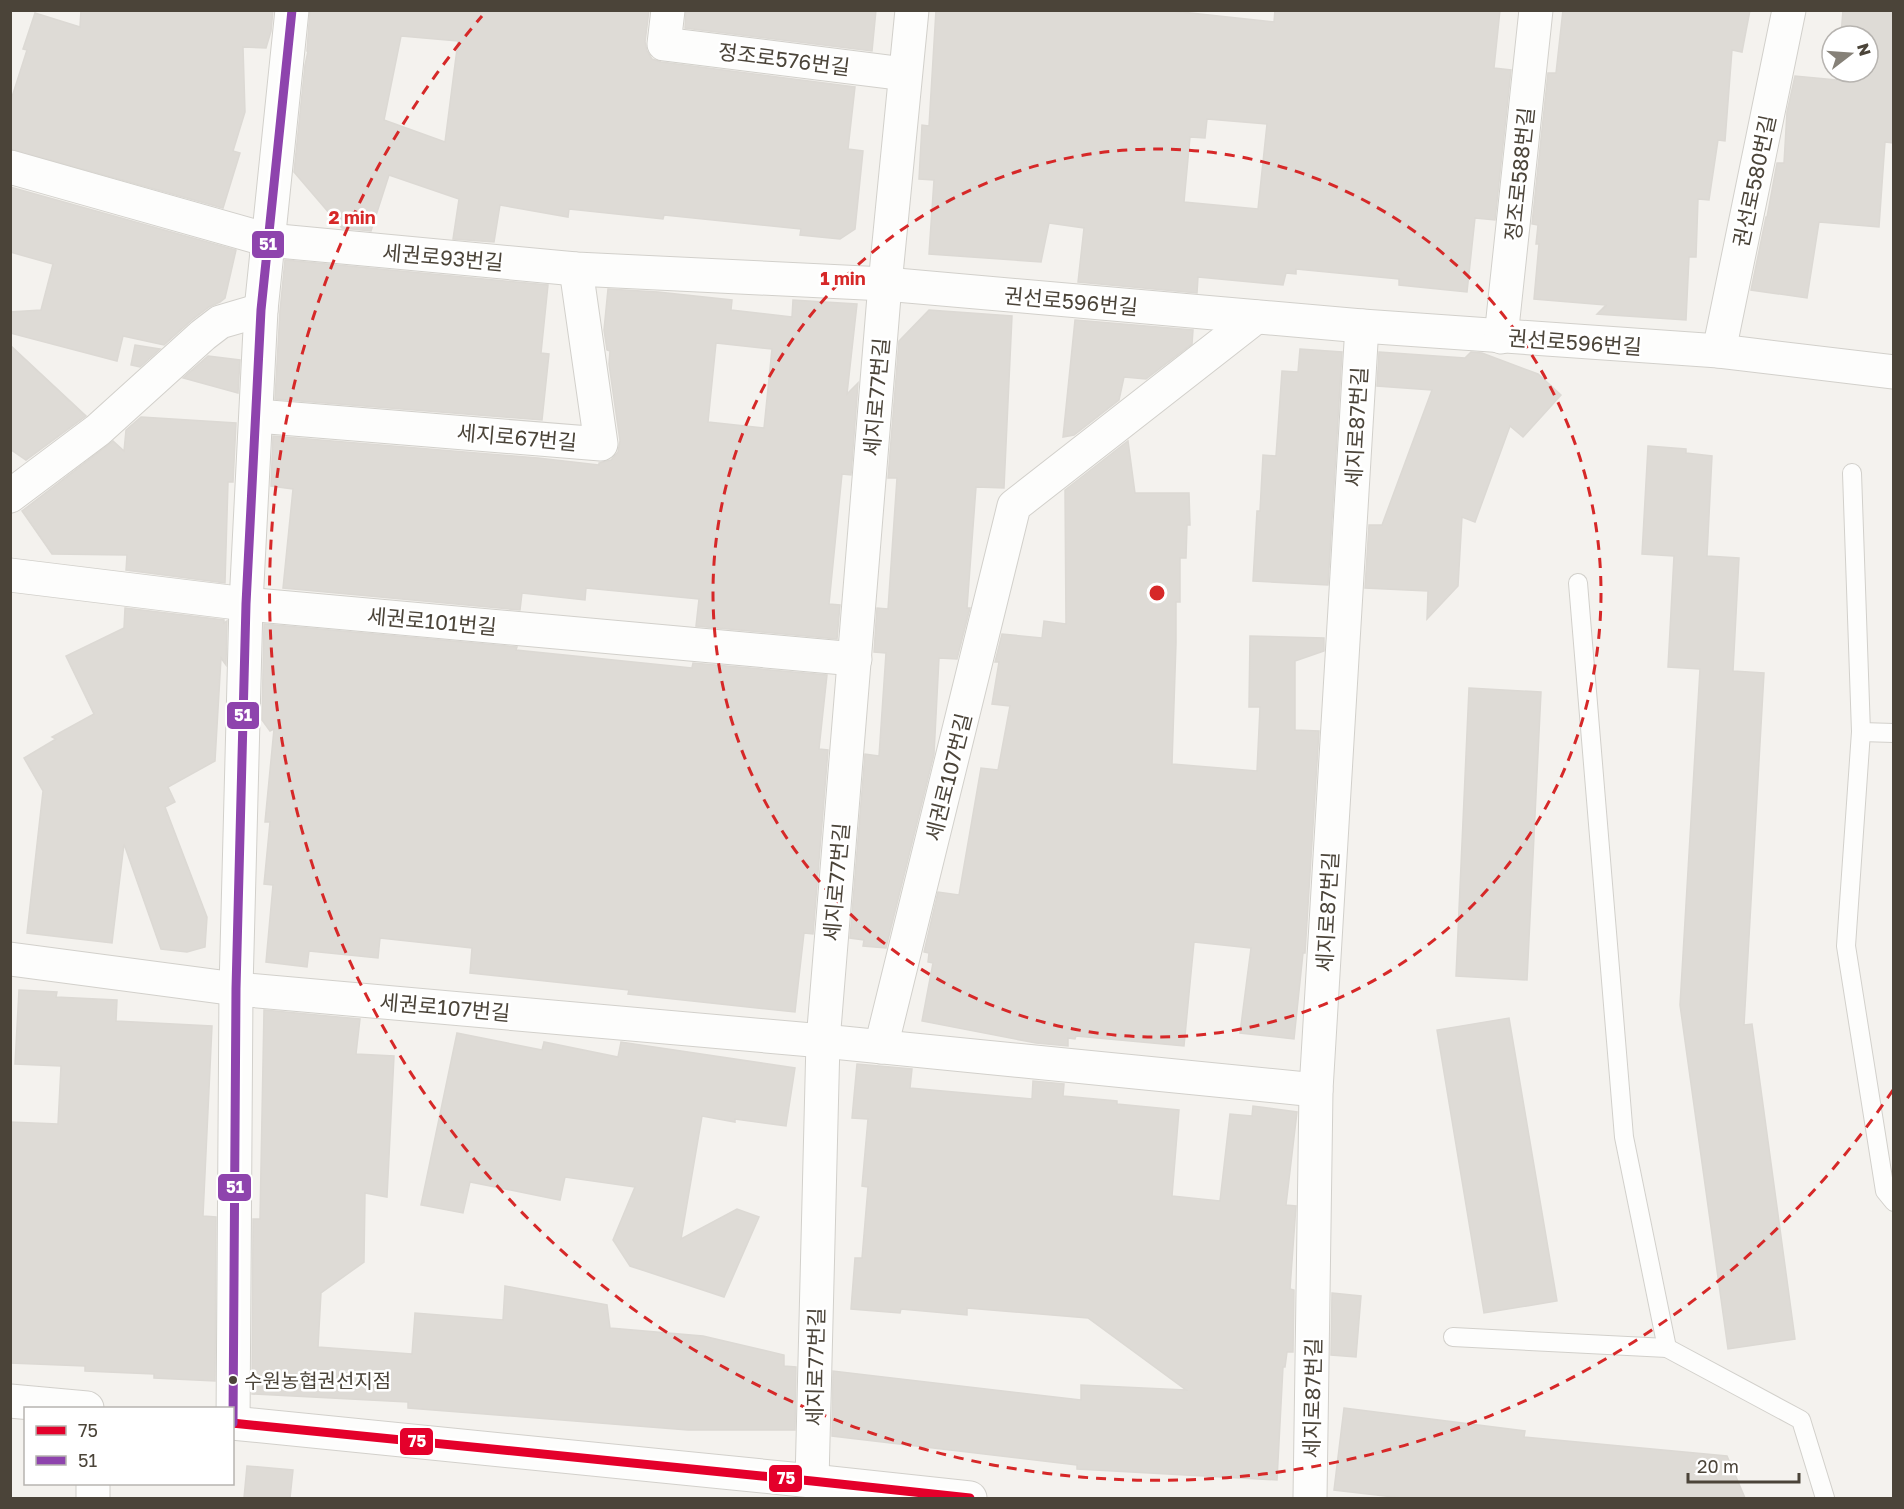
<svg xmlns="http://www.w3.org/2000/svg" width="1904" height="1509" font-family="'Golos Text','Noto Sans KR',sans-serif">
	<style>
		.building { fill: #dedbd6; stroke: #dcd9d4; stroke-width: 1.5; fill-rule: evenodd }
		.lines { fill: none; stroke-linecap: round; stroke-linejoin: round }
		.service-casing { stroke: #d2d0cb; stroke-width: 20 }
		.minor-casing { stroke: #d2d0cb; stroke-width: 35 }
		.tertiary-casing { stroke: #d2d0cb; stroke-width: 35 }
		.service { stroke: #fdfdfc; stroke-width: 18 }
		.minor { stroke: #fdfdfc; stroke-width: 33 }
		.tertiary { stroke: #fdfdfc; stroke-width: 33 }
		.bus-1-casing { stroke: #fff; stroke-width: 14 }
		.bus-2-casing { stroke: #fff; stroke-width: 14 }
		.bus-1 { stroke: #e4002b; stroke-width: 9 }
		.bus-2 { stroke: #8e44ad; stroke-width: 9 }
		.ring { fill: none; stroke: #d62828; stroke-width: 3; stroke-dasharray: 10 8 }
		.bus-dot { fill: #4b4439; stroke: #fff; stroke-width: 2 }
		.labels { text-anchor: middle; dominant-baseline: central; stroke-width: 5; stroke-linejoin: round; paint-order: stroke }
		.bus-label { font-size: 20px; fill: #4b4439; stroke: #fff; text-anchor: start }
		.street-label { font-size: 21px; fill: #4b4439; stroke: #fff }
		.centre { fill: #d62828; stroke: #fff; stroke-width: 3 }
		.ring-label { font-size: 18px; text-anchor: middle; font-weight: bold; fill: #d62828; stroke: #fff; stroke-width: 5; stroke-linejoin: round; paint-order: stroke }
		.line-badge { stroke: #fff; stroke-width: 2 }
		.badge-label { font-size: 16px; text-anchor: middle; font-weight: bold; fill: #fff }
	</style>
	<rect width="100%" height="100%" fill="#f4f2ee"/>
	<g class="building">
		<path d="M81 10H273L271 31 266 48 243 47 245 112 233 151 240 153 223 208 10 149V103L27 50 23 49 35 13 80 27Z"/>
		<path d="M310 10H649L645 42 647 51 652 59 661 62 855 87 848 149 863 151 855 229 840 239 800 235 801 229 664 215 663 219 569 209 568 217 500 205 494 242 453 239 459 199 389 175 371 231 342 228 294 172 305 65 308 51H307ZM401 36 458 41 445 142 384 120Z"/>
		<path d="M686 10H876L872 51 685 28Z"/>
		<path d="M936 10H1163L1274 22 1275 10H1500L1494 68 1511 70 1495 220 1475 218 1467 292 1399 285V279L1296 269V274L1286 273 1283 285 1198 277 1197 293 1078 282 1084 228 1049 223 1041 262 929 254 934 180 919 179 922 125 929 126ZM1207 119 1267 124 1258 209 1184 202 1190 137 1205 138Z"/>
		<path d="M1563 10H1750L1742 52 1732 50 1725 141 1718 140 1709 200 1698 199 1696 257H1689L1686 320 1597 314 1606 305 1534 299 1539 244H1536L1538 225 1532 224 1548 73H1556Z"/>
		<path d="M1843 10H1893V143L1885 142 1879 227 1819 222 1807 298 1751 290 1766 217H1767L1777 163H1784L1787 112 1795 76 1837 80 1838 72H1868V36H1841Z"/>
		<path d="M10 187 236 250 225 298 220 302 209 307 192 320 164 345 123 336 117 361 10 333V312L41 310 53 264 10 252Z"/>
		<path d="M285 260 548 285 541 353 549 354 542 420 275 399 280 311Z"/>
		<path d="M608 289 658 292 732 300 731 310 792 317 793 300 857 304 847 394 858 383 851 475 842 474 829 604 840 605 837 639 696 626 699 599 586 588 585 600 522 593 520 610 283 588 293 489 271 486 273 436 538 458 599 465V463L611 460 618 452 620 441 609 364 610 351 607 350 604 330ZM716 343 772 349 764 428 708 422Z"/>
		<path d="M929 310 1012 316 1004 488 976 487 967 608H970L957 659 939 658 934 754 886 948 863 946 864 940 850 938 865 754 879 756 886 653 874 652 877 608 888 609 897 478H888L899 341Z"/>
		<path d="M1075 320 1193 330 1192 344 1146 379 1124 377 1119 400 1074 435 1063 437Z"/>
		<path d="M10 345 86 416 26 460 10 449Z"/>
		<path d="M135 345 160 349 140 367 131 365Z"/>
		<path d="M1300 349 1342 352 1328 585 1253 581 1257 511H1260L1263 455 1276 456 1282 371 1298 372Z"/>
		<path d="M1379 352 1465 358 1471 352 1482 353 1538 374 1561 395 1523 437 1510 426 1475 522 1462 517 1458 586 1427 619 1428 591 1365 588 1369 525H1382L1432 390 1377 386Z"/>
		<path d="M208 356 240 360 238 393 183 378Z"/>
		<path d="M141 417 236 423 233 482H228L225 583 126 570 127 555 52 554 22 511 113 441 124 451 126 430Z"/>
		<path d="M1128 441 1135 493H1189L1190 525H1187L1186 558H1180V602H1176V643L1172 764 1257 771 1260 707H1249L1250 636 1324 638V651L1295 661V730L1319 731 1305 953H1303L1294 1039 1240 1033 1251 948 1194 942 1184 1046 1076 1036 1075 1039 1068 1038V1046L1036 1043 922 1021 933 963 928 962 929 953 924 952 938 892 959 895 981 768 998 770 1010 706 992 704 999 662H995L1002 634 1042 638 1044 621 1066 624 1065 490Z"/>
		<path d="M1648 446 1686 449V453L1712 456 1707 556 1739 558 1733 671 1764 673 1744 1025 1752 1024 1795 1339 1728 1349 1680 1005 1700 669 1668 667 1674 556 1642 554Z"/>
		<path d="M125 608 224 620V623L227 621 226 665 221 658 215 761 168 787 175 802 165 807 207 917 205 947 187 952 161 949 124 844 112 943 27 933 43 791 24 758 56 739 52 737 94 714 66 656 124 628Z"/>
		<path d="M264 624 517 647 516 650 692 668 693 663 827 675 819 749 828 750 813 934 804 933 795 1012 628 994 629 990 470 973 472 948 380 938 378 958 309 951 307 967 266 962 273 885 264 884 270 822H265L274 729 270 731 262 720Z"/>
		<path d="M1469 688 1541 692 1527 980 1456 976Z"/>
		<path d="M19 990 57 992 56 997 117 1000 116 1021 212 1026 203 1216 216 1217 215 1381 154 1378V1374L85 1371V1366L10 1363V1122L58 1124 61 1066 15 1064Z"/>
		<path d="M264 1010 360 1019 356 1054 394 1056 387 1197 365 1193 364 1262 321 1293 318 1347 412 1354 415 1313 503 1320 505 1286 607 1305 610 1328 703 1336 784 1355V1366L796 1367 795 1430H688L408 1408V1402L252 1394 253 1219H260Z"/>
		<path d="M1509 1018 1557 1301 1484 1313 1437 1030Z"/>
		<path d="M457 1033 542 1050 544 1042 618 1057 621 1042 795 1068 786 1126 735 1119V1122L702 1116 681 1239 737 1209 759 1217 724 1297 630 1266 613 1240 635 1187 565 1177 560 1200 470 1182 463 1213 421 1205Z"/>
		<path d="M857 1064 912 1069 910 1088 1032 1099 1033 1081 1064 1084 1063 1096 1117 1101V1104L1179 1110 1172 1196 1220 1201 1230 1114 1252 1116 1253 1106 1297 1112 1286 1205 1296 1206 1290 1289 1294 1290 1293 1352H1287L1285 1367H1283L1277 1480 1077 1469V1465L832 1436 833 1371 1081 1400V1385L1186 1390 1088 1318 967 1308V1315L901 1309 900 1313 851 1309 855 1258H862L868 1187 862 1186 868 1119 852 1118Z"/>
		<path d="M1332 1293 1361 1296 1356 1357 1331 1355Z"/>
		<path d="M1344 1408 1525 1431 1524 1437 1727 1456 1745 1498H1402L1334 1490Z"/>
		<path d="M247 1466 293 1470 290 1498H244Z"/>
	</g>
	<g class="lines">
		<g class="service-casing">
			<g id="service">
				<path d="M1852 473 1861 732 1846 946 1885 1191 1894 1202"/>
				<path d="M1578 583 1624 1137 1667 1348"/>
				<path d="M1861 732 1894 733"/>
				<path d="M1453 1337 1667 1348 1801 1420 1825 1498"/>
			</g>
		</g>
		<g class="minor-casing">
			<g id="minor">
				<path d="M668 10 664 44 905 74"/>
				<path d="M10 167 268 240 576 269 885 284 1362 326 1719 351 1894 372"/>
				<path d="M1501 337 1536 10"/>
				<path d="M1719 351 1789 10"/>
				<path d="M257 416 601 444 576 269"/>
				<path d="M10 496 98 430 203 335 220 322 261 310"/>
				<path d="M10 575 246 604 855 659"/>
				<path d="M10 959 236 989 823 1041 1316 1090"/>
				<path d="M881 1047 1014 506 1256 317"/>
				<path d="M233 1423 236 989 246 604 261 310 292 10"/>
				<path d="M812 1481 823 1041 885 284 912 10"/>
				<path d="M93 1484V1498"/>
				<path d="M1310 1498 1316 1090 1362 326"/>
			</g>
		</g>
		<g class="tertiary-casing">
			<g id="tertiary">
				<path d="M10 1401 87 1408"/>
				<path d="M232 1423 812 1481 970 1498"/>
			</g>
		</g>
		<use href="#service" class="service"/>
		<use href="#minor" class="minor"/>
		<use href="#tertiary" class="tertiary"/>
		<g class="bus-1-casing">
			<path id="bus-1" d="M232 1423 812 1481 970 1498"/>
		</g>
		<g class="bus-2-casing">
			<path id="bus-2" d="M233 1423 236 989 246 604 261 310 292 10"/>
		</g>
		<use href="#bus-1" class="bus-1"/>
		<use href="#bus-2" class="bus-2"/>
	</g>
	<g class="ring">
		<circle cx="1157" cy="593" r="444"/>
		<path d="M1893 1090A888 888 0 1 1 482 16"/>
	</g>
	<circle class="bus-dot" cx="233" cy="1380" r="5"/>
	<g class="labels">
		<g class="bus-label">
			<text x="244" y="1380">수원농협권선지점</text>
		</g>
		<g class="street-label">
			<text transform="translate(784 59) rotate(7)">정조로576번길</text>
			<text transform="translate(1519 174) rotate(-84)">정조로588번길</text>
			<text transform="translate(1754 181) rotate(-78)">권선로580번길</text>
			<text transform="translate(443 257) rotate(5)">세권로93번길</text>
			<text transform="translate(1071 301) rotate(5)">권선로596번길</text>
			<text transform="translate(1575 342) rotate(4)">권선로596번길</text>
			<text transform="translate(876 397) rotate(-85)">세지로77번길</text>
			<text transform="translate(1356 427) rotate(-87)">세지로87번길</text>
			<text transform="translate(517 437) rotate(5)">세지로67번길</text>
			<text transform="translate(432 621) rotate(5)">세권로101번길</text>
			<text transform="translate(948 777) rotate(-76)">세권로107번길</text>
			<text transform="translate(836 882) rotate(-85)">세지로77번길</text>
			<text transform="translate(1327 912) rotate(-87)">세지로87번길</text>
			<text transform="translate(445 1007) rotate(5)">세권로107번길</text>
			<text transform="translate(815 1367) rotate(-89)">세지로77번길</text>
			<text transform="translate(1312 1398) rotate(-89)">세지로87번길</text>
		</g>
	</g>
	<circle cx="1157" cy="593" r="9" class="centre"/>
	<g class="ring-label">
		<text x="352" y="224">2 min</text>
		<text x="843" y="285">1 min</text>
	</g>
	<g class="line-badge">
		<rect x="251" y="230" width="34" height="29" rx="6" fill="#8e44ad"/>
		<rect x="226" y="701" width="34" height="29" rx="6" fill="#8e44ad"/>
		<rect x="217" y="1173" width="35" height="29" rx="6" fill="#8e44ad"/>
		<rect x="399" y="1427" width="35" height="29" rx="6" fill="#e4002b"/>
		<rect x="768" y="1464" width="35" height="29" rx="6" fill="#e4002b"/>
	</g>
	<g class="badge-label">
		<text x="268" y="250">51</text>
		<text x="243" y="721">51</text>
		<text x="235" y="1193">51</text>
		<text x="417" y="1447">75</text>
		<text x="786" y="1484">75</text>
	</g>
	<rect width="1904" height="1509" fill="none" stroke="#4b4439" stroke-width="24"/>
	<rect x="24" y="1407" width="210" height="78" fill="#ffffff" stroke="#b7b4b0" stroke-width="1.5"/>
	<rect x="36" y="1426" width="30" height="9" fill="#e4002b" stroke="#b7b4b0" stroke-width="1.5"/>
	<text x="78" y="1437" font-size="18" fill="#4b4439">75</text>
	<rect x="36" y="1456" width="30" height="9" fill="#8e44ad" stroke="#b7b4b0" stroke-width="1.5"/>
	<text x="78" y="1467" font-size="18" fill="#4b4439">51</text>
	<g transform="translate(1850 54) rotate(73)"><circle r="28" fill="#ffffff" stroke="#b7b4b0" stroke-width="1.5"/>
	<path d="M0-4.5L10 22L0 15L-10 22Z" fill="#868178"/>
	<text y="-9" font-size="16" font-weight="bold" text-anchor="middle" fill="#4b4439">N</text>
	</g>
	<path d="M1688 1473v9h111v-9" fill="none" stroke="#4b4439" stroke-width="3"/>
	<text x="1697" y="1473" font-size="18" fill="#4b4439" stroke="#ffffff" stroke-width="4.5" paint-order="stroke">20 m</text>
</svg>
